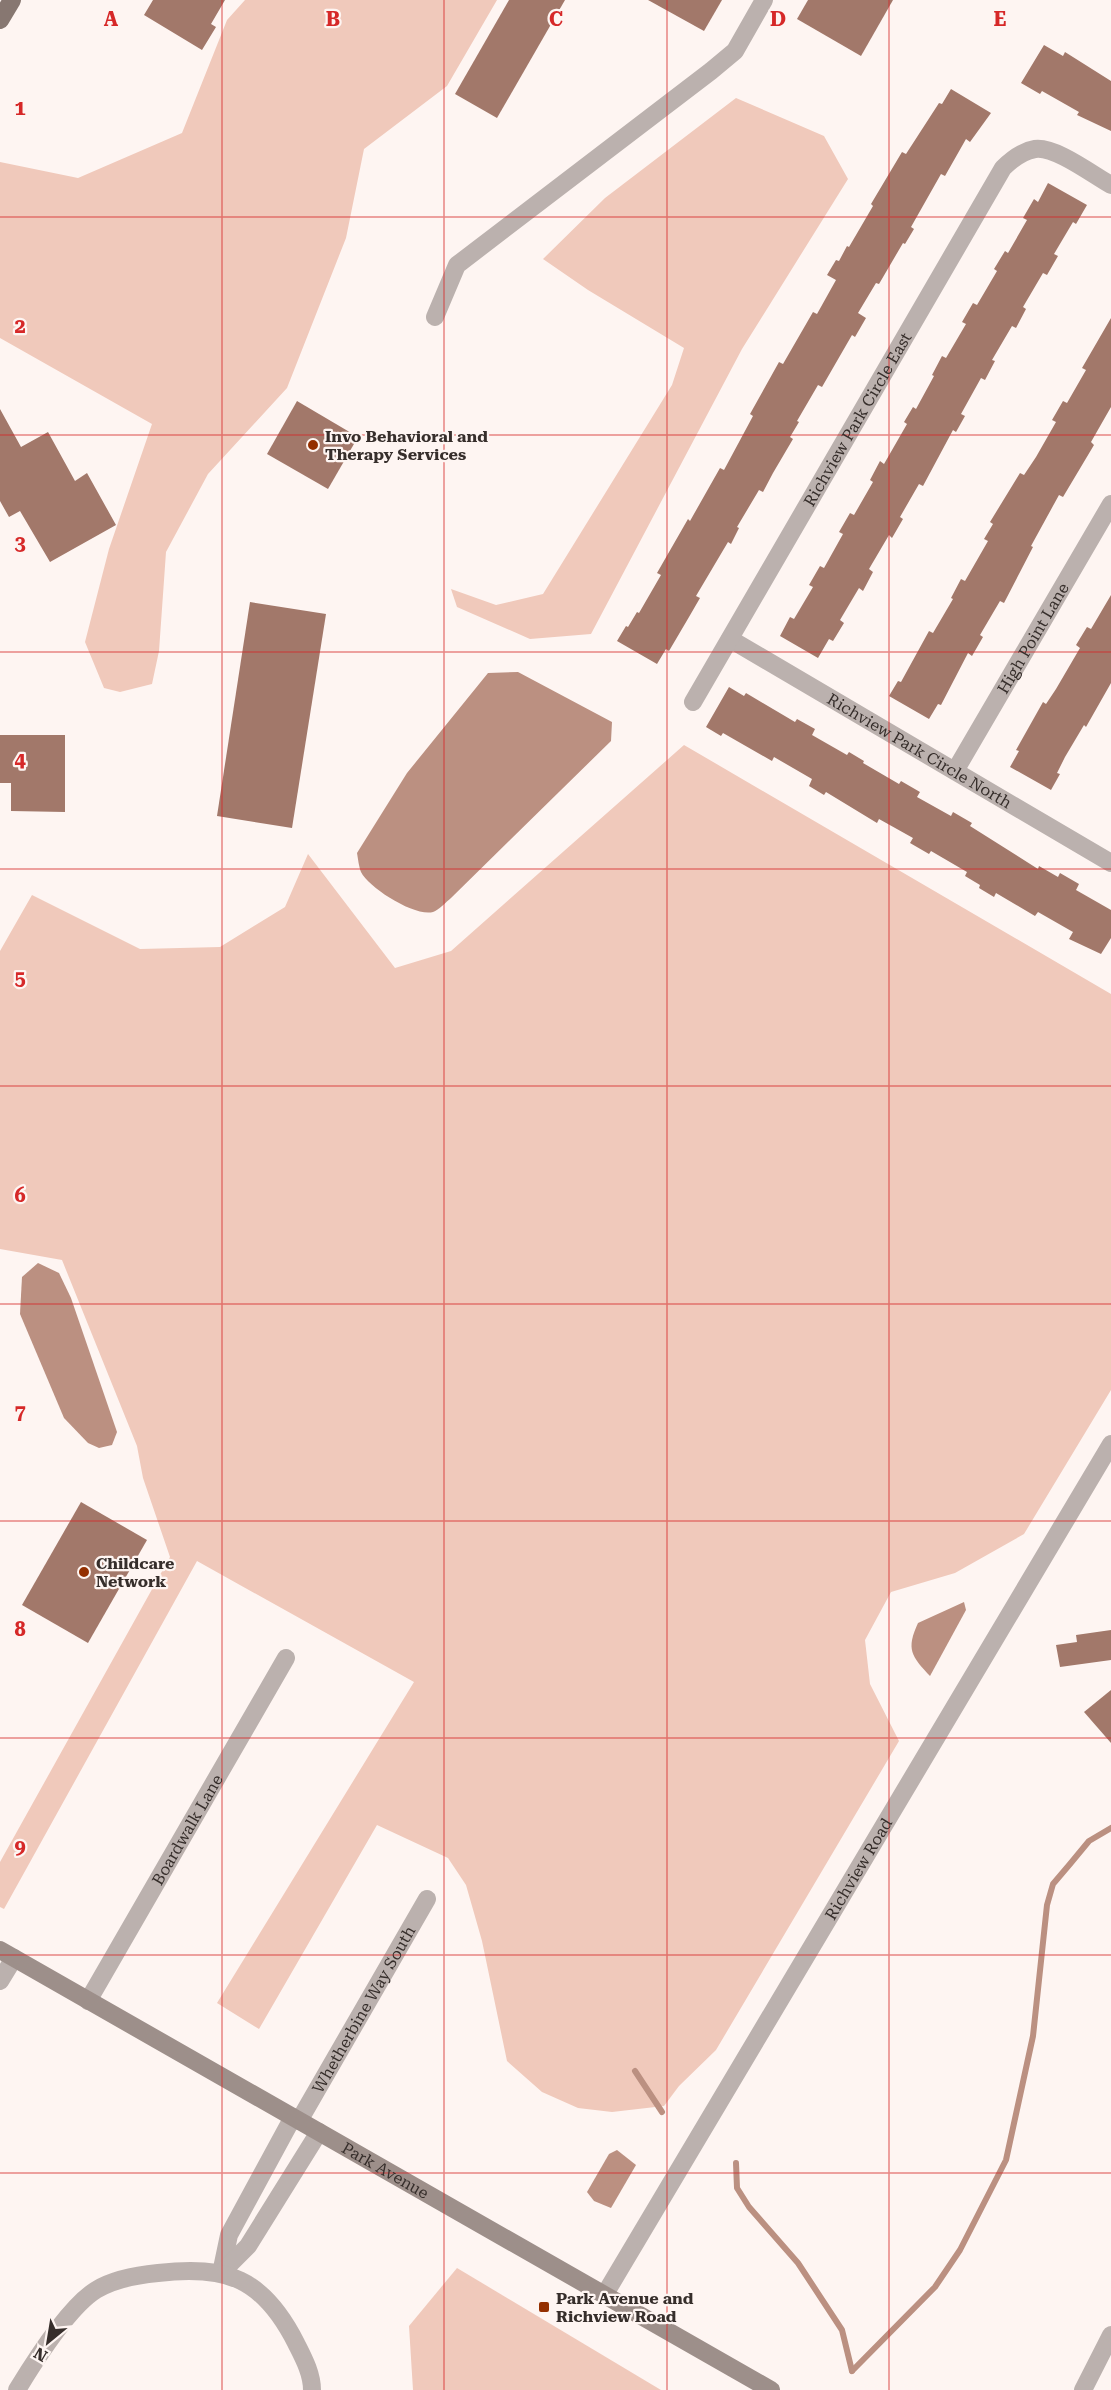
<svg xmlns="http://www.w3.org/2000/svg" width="1111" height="2390" font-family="'Roboto Serif',serif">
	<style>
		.green { fill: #f0c9bb }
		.water { fill: #bb9081 }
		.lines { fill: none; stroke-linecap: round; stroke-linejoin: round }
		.stream { stroke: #bb9081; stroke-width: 6 }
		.building { fill: #a2786a }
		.minor { stroke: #bbb1ae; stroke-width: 18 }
		.tertiary { stroke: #bbb1ae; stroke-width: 18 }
		.secondary { stroke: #9d8f8a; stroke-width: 18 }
		.primary { stroke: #877771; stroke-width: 18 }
		.grid { fill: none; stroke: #d62828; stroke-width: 1.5; stroke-opacity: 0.55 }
		.poi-dot { fill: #942f00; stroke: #fef5f2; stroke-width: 2 }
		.labels { text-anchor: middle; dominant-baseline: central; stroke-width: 4.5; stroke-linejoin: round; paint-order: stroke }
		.street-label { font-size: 16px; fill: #362e2b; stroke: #fef5f2 }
		.poi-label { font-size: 16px; font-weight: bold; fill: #362e2b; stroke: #fef5f2; text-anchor: start }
		.grid-label { font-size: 20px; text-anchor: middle; font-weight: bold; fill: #d62828; stroke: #fef5f2; stroke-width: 4.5; stroke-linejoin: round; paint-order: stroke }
	</style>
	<rect width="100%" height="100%" fill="#fef5f2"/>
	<g class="green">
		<path d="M245 0H497L447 86 364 149 346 238 287 388 208 474 166 552 159 651 152 684 120 692 104 688 85 642 109 549 152 424 0 338V162L78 178 182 133 227 20Z"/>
		<path d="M736 98 824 136 848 179 742 349 591 634 530 639 457 607 451 589 496 605 543 594 672 385 684 348 588 290 543 259 605 198Z"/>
		<path d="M684 745 1111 994V1390L1024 1534 955 1573 891 1592 865 1640 870 1684 899 1741 716 2050 679 2086 664 2106 612 2112 578 2108 542 2092 507 2061 482 1941 466 1885 448 1858 377 1825 259 2029 217 2003 414 1682 197 1561 4 1909 0 1907V1862L170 1557 143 1478 137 1446 62 1260 0 1249V951L32 895 140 949 220 947 285 907 308 854 395 968 451 951Z"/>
		<path d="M457 2268 661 2390H413L409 2326Z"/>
	</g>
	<g class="water">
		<path d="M518 672 612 722 611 741 451 898C446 902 439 910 433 912 415 917 369 888 361 872 359 867 358 859 357 853L407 773 488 673Z"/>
		<path d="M38 1263 59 1273 71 1298 117 1432 112 1445 99 1448 88 1443 64 1418 20 1314 22 1277Z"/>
		<path d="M964 1602 966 1610 930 1676C911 1656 906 1649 918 1623Z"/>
		<path d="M617 2150 636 2165 611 2208 594 2201 587 2192 609 2154Z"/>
	</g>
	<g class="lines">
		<g class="stream">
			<path d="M635 2071 662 2112"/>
			<path d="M736 2163 737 2188 749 2207 798 2263 842 2330 852 2371"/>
			<path d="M852 2371 935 2287 960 2250 1006 2160 1033 2036 1047 1905 1053 1884 1070 1864 1089 1841 1111 1828"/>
		</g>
	</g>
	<g class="building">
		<path d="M153 0H225L211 24 216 27 202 50 144 15Z"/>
		<path d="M509 0H565L497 118 455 94Z"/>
		<path d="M648 0H722L704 31Z"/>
		<path d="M808 0H893L861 56 797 19Z"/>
		<path d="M1044 45 1063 56 1065 52 1111 81V131L1077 115 1079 112 1042 91 1040 94 1021 83Z"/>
		<path d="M951 89 991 113 970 142 966 139 945 176 941 174 911 227 914 229 905 244 903 243 879 284 876 283 858 313 866 318 855 337 852 335 822 387 818 385 797 421 799 422 790 437 793 439 773 473 763 492 759 490 737 527 739 528 731 544 728 542 696 596 700 598 689 617 669 651 666 649 657 664 617 641 626 626 628 627 637 612 639 613 661 575 657 573 688 519 690 521 720 468 724 470 753 416 750 414 779 362 783 364 813 312 817 314 836 280 827 275 836 260 839 261 847 246 849 247 873 206 871 204 902 152 906 154 939 103 942 104Z"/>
		<path d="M1048 183 1087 205 1076 224 1073 222 1054 254 1058 256 1047 275 1043 273 1023 307 1026 309 1016 328 1012 326 992 360 995 361 985 380 981 378 961 414 965 416 956 432 953 430 923 486 919 484 900 517 903 519 892 538 889 535 869 569 873 572 863 591 859 588 840 620 844 623 833 641 829 639 818 658 780 636 790 617 794 619 813 587 809 585 820 566 824 568 843 534 839 532 850 513 854 515 873 482 870 480 880 461 884 464 907 424 904 422 913 407 916 409 934 376 932 375 942 356 946 358 966 324 962 322 973 303 977 305 997 271 994 269 1005 251 1008 253 1027 220 1023 218 1034 199 1038 202Z"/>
		<path d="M1111 318V407L1091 442 1094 445 1063 497 1059 495 1031 546 1033 547 1004 603 1000 601 980 635 983 637 972 656 968 653 941 705 938 704 929 719 889 696 898 681 901 682 929 631 933 633 953 599 951 598 961 579 965 581 988 541 984 539 993 524 990 522 1020 473 1024 475 1036 457 1056 422 1052 420 1063 401 1067 403 1086 370 1082 368Z"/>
		<path d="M297 401 358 437 328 489 267 454Z"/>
		<path d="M0 409 21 447 48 432 75 481 87 473 116 525 50 562 20 511 9 517 0 501Z"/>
		<path d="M1111 595V683L1086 727 1084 725 1065 757 1057 773 1060 774 1051 790 1010 767 1019 751 1016 750 1043 702 1046 704 1056 689 1080 648 1076 645 1087 627 1091 629Z"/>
		<path d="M250 602 326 614 292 828 217 816Z"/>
		<path d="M729 687 744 696 746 693 795 722 797 719 815 729 812 735 847 755 849 752 864 761 863 763 899 784 901 781 920 792 917 797 951 816 953 812 972 823 970 826 1038 869 1039 866 1058 877 1060 873 1079 884 1076 890 1111 910V938L1101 954 1069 939 1073 932 1038 912 1035 916 996 893 994 897 979 888 980 885 965 876 967 872 931 851 929 854 910 843 913 838 879 819 877 823 826 792 824 795 809 786 812 779 774 757 772 761 723 733 721 736 706 727Z"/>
		<path d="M0 735H65V812L11 811V783H0Z"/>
		<path d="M81 1502 147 1540 88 1643 22 1605Z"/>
		<path d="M1111 1630V1660L1060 1667 1056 1645 1077 1642 1076 1635Z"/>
		<path d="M1111 1690V1743L1084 1712Z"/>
	</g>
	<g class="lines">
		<g class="minor">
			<path d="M435 317 457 265 711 71 735 51 764 0"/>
			<path id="s1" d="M730 639 1111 863"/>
			<path id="s2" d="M693 702 1003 168C1012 159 1022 151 1035 149 1055 146 1093 175 1111 185"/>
			<path id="s3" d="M955 771 1111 504"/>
			<path d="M0 1981 14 1958"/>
			<path id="s4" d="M88 2001 286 1658"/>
			<path id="s5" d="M299 2121 427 1899"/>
			<path d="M221 2273 229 2235 293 2117"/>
			<path d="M221 2273 248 2246 319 2132"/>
			<path d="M17 2390C34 2362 69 2307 96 2290 114 2279 137 2275 158 2273 227 2265 263 2278 296 2343 303 2357 312 2373 312 2390"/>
			<path d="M1083 2390 1111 2335"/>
		</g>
		<path class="tertiary" id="s6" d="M605 2294 1111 1444"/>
		<path class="secondary" id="s7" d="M0 1950 771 2390"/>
		<path class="primary" d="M0 20 12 0"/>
	</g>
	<path class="grid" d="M222 0V2390M444 0V2390M667 0V2390M889 0V2390M0 217H1111M0 435H1111M0 652H1111M0 869H1111M0 1086H1111M0 1304H1111M0 1521H1111M0 1738H1111M0 1955H1111M0 2173H1111"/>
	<g class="poi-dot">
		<circle cx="313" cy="445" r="6"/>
		<circle cx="84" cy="1572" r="6"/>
		<rect x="538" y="2301" width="12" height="12" rx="3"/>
	</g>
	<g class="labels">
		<g class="street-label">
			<text stroke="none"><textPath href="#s2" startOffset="327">Richview Park Circle East</textPath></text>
			<text stroke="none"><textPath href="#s3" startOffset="154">High Point Lane</textPath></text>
			<text stroke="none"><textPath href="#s1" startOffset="220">Richview Park Circle North</textPath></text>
			<text stroke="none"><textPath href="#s4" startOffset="198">Boardwalk Lane</textPath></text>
			<text stroke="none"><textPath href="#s6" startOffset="495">Richview Road</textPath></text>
			<text stroke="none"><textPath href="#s5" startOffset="129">Whetherbine Way South</textPath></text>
			<text stroke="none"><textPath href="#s7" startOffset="444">Park Avenue</textPath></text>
		</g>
		<g class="poi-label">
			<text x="325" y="436">Invo Behavioral and<tspan x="325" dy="18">Therapy Services</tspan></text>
			<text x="96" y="1563">Childcare<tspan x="96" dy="18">Network</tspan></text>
			<text x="556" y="2298">Park Avenue and<tspan x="556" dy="18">Richview Road</tspan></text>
		</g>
	</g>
	<g class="grid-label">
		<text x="111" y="26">A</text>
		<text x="333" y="26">B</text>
		<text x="556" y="26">C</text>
		<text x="778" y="26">D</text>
		<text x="1000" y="26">E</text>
		<text x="20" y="115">1</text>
		<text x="20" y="333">2</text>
		<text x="20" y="550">3</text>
		<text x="20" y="767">4</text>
		<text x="20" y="985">5</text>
		<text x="20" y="1202">6</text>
		<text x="20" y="1419">7</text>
		<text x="20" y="1636">8</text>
		<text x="20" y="1854">9</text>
	</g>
	<g transform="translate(48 2342) rotate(210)" stroke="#fef5f2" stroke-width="4.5" paint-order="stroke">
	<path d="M0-4.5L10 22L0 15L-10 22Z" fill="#362e2b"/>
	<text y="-9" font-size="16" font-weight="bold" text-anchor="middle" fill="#362e2b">N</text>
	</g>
</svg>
